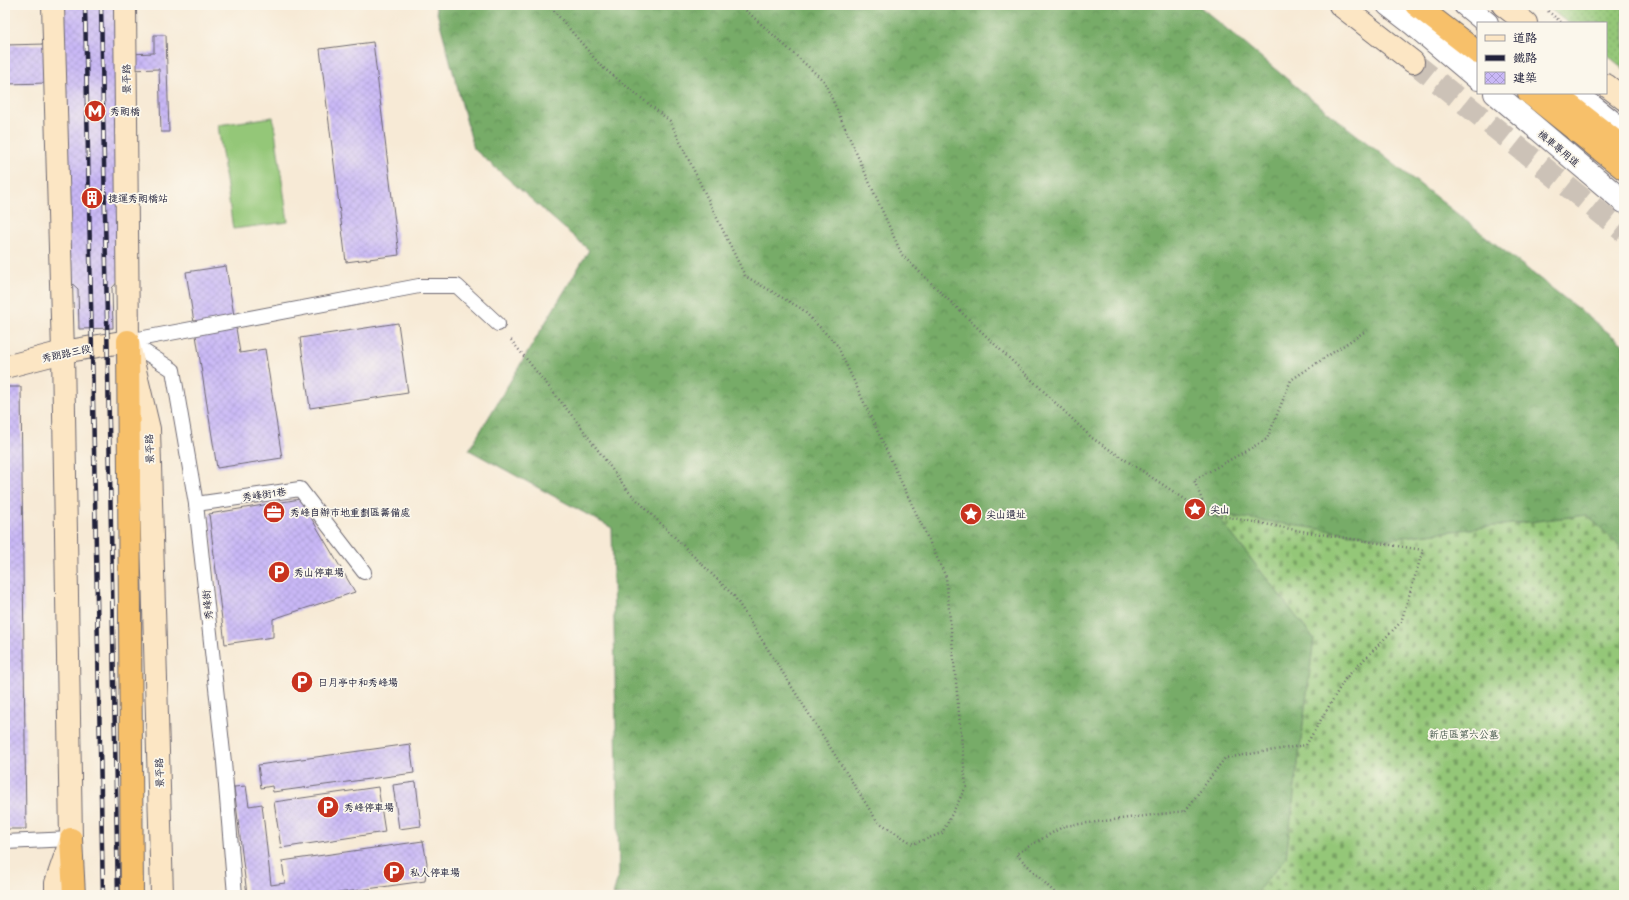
<svg xmlns="http://www.w3.org/2000/svg" width="1629" height="900" font-family="Mali,'LXGW WenKai TC',sans-serif">
	<style>
		.grass { fill: url(#grass-dots); stroke: #5b745a }
		.forest { fill: url(#forest-crowns); stroke: #4c6752 }
		.cemetery { fill: url(#cemetery-stones); stroke: #5b745a }
		.pitch { fill: #94c778; stroke: #5b745a }
		.building { fill: url(#building-cross-hatch) }
		.lines { fill: none; stroke-linecap: round; stroke-linejoin: round }
		.secondary-tunnel { stroke: #ccc2b7; stroke-width: 22; stroke-dasharray: 22 11; stroke-linecap: butt }
		.lane-casing { stroke: #6d6871; stroke-width: 16 }
		.street-casing { stroke: #6d6871; stroke-width: 24 }
		.secondary-casing { stroke: #6d6871; stroke-width: 24 }
		.highway-casing { stroke: #6d6871; stroke-width: 24 }
		.path { stroke: #6d6871; stroke-width: 2.5; stroke-dasharray: 1 3; stroke-linecap: butt }
		.lane { stroke: #fff; stroke-width: 14 }
		.street { stroke: #fff; stroke-width: 22 }
		.secondary { stroke: #fce6c4; stroke-width: 22 }
		.highway { stroke: #f7c06b; stroke-width: 22 }
		.rail-casing { stroke: #22223b; stroke-width: 4.5 }
		.rail { stroke: #fbf7ec; stroke-width: 3; stroke-dasharray: 9; stroke-linecap: butt }
		.labels { text-anchor: middle; dominant-baseline: central; stroke-width: 3.5; stroke-linejoin: round; paint-order: stroke }
		.street-label { font-size: 10px; fill: #22223b; stroke: #fbf7ec }
		.poi-label { font-size: 10px; fill: #22223b; stroke: #fbf7ec; text-anchor: start }
		.park-label { font-size: 10px; fill: #4a5c50; stroke: #fbf7ec }
	</style>
	<defs>
		<pattern id="grass-dots" width="8" height="8" patternUnits="userSpaceOnUse"><rect width="8" height="8" fill="#94c778"/><path d="M2 2h.1M6 6h.1" fill="none" stroke="#78a164" stroke-width="1.8" stroke-linecap="round"/></pattern>
		<pattern id="forest-crowns" width="20" height="18" patternUnits="userSpaceOnUse"><rect width="20" height="18" fill="#77ac68"/><path d="M2 6a3 3 0 1 1 6 0M12 15a3 3 0 1 1 6 0" fill="none" stroke="#618c57"/></pattern>
		<pattern id="cemetery-stones" width="16" height="16" patternUnits="userSpaceOnUse"><rect width="16" height="16" fill="#94c778"/><path d="M2 7V4a2 2 0 0 1 4 0v3zM10 15v-3a2 2 0 0 1 4 0v3z" fill="#78a164"/></pattern>
		<pattern id="building-cross-hatch" width="8" height="8" patternUnits="userSpaceOnUse"><rect width="8" height="8" fill="#c9b8f6"/><path d="M0 0l8 8M0 8l8-8" fill="none" stroke="#ac9ed4"/></pattern>
	</defs>
	<rect width="100%" height="100%" fill="#fbf7ec"/>
	<filter id="ink" filterUnits="userSpaceOnUse"><feTurbulence type="fractalNoise" baseFrequency=".025" numOctaves="2"/><feDisplacementMap in="SourceGraphic" scale="8" xChannelSelector="R" yChannelSelector="G"/><feConvolveMatrix kernelMatrix="1 2 1 2 8 2 1 2 1" color-interpolation-filters="sRGB"/></filter>
	<filter id="wash" filterUnits="userSpaceOnUse"><feTurbulence type="fractalNoise" baseFrequency=".012" numOctaves="4" result="noise"/><feDisplacementMap in="SourceGraphic" scale="16" xChannelSelector="R" yChannelSelector="G"/><feGaussianBlur stdDeviation="0.9" result="paint"/><feColorMatrix in="noise" values="0 0 0 0 0 0 0 0 0 0 0 0 0 0 0 0 0 1.4 0 .05"/><feComposite in="paint" operator="in"/></filter>
	<g filter="url(#wash)">
		<rect width="100%" height="100%" fill="#f7ead6"/>
		<path class="grass" d="M1545 5H1618L1624 10V69L1606 54V23H1568Z"/>
		<path class="forest" d="M435 5H1198L1310 98 1624 345V550L1587 515 1387 539 1216 514 1314 639 1286 858 1254 895H613L619 873 612 528 469 450 589 250 474 149Z"/>
		<path class="cemetery" d="M1216 514 1387 539 1587 515 1624 550V895H1254L1286 858 1314 639Z"/>
		<path class="pitch" d="M273 117 288 222 233 229 218 125Z"/>
		<g id="blocks">
			<g class="building">
				<path d="M46 5H128L129 54 154 53V35H166L169 132H161L159 69 130 70 123 276 112 288 113 328 79 329 78 289 65 277 48 83 5 84V45L47 44Z"/>
				<path d="M373 42 399 255 346 262 320 49Z"/>
				<path d="M226 266 240 353 265 349 282 458 217 468 186 272Z"/>
				<path d="M398 323 408 393 310 408 300 338Z"/>
				<path d="M5 387H21L26 829H5Z"/>
				<path d="M300 499 355 592 273 619V637L225 644 209 514Z"/>
				<path d="M410 744 414 773 273 792 272 786 261 788 258 765Z"/>
				<path d="M416 782 421 826 399 829 393 785Z"/>
				<path d="M246 786 249 806 262 804 271 885 285 883 282 861 423 841 427 863 425 881 324 895H247L234 787Z"/>
				<path d="M378 787 385 832 281 848 274 802Z"/>
			</g>
		</g>
	</g>
	<g filter="url(#ink)">
		<use href="#blocks" fill-opacity="0" stroke="#6d6871" stroke-width="1"/>
		<g class="lines">
			<path class="secondary-tunnel" d="M1413 62 1624 232"/>
			<g class="lane-casing">
				<g id="lane">
					<path d="M128 341 173 370 196 504 224 762 235 895"/>
					<path d="M128 341 419 286H457L498 324"/>
					<path d="M196 504 300 489 364 572"/>
					<path d="M5 842 71 839"/>
				</g>
			</g>
			<g class="street-casing">
				<g id="street">
					<path d="M1388 5 1414 25 1478 79"/>
					<path d="M1465 5 1487 23"/>
					<path d="M1495 93 1624 202"/>
					<path d="M1576 93 1624 131"/>
				</g>
			</g>
			<g class="secondary-casing">
				<g id="secondary">
					<path d="M53 5 63 352 71 839 56 883V895"/>
					<path d="M125 5 128 341 149 429 162 895"/>
					<path d="M1340 5 1413 62"/>
					<path d="M1503 5 1526 23"/>
					<path d="M1606 85 1624 99"/>
					<path d="M5 367 63 352 128 341"/>
				</g>
			</g>
			<g class="highway-casing">
				<g id="highway">
					<path d="M1416 5 1478 53"/>
					<path d="M1529 93 1624 169"/>
					<path d="M1554 93 1624 148"/>
					<path d="M128 341 132 895"/>
					<path d="M71 839 74 895"/>
				</g>
			</g>
			<g class="path">
				<path d="M740 5 824 81 902 255 1092 438 1206 513"/>
				<path d="M1548 11 1562 23"/>
				<path d="M511 340 578 423 628 491 734 596 877 821 913 844 942 833 966 787 946 577 837 345 802 309 745 276 670 121 601 66 549 5"/>
				<path d="M1057 895 1016 854 1064 826 1185 811 1225 758 1306 745 1345 679 1401 622 1423 550 1301 531 1207 513 1194 480 1267 439 1291 380 1367 330"/>
			</g>
			<use href="#lane" class="lane"/>
			<use href="#street" class="street"/>
			<use href="#secondary" class="secondary"/>
			<use href="#highway" class="highway"/>
			<g class="rail-casing">
				<g id="rail">
					<path d="M85 5 103 895"/>
					<path d="M101 5 118 895"/>
				</g>
			</g>
			<use href="#rail" class="rail"/>
		</g>
	</g>
	<defs>
		<g id="metro-disc" transform="scale(1.15)"><circle r="9.5" fill="#c8321e" stroke="#fbf7ec"/><path d="M-5.5 5V-5H-3L0 0L3-5H5.5V5H3V-.5L0 4L-3-.5V5Z" fill="#fff"/></g>
		<g id="building-disc" transform="scale(1.15)"><circle r="9.5" fill="#c8321e" stroke="#fbf7ec"/><path d="M-4-6H4V6H1V3H-1V6H-4ZM-2.5-4.3h1.7v1.8h-1.7ZM.8-4.3h1.7v1.8H.8ZM-2.5-1h1.7V.8h-1.7ZM.8-1h1.7V.8H.8Z" fill="#fff"/></g>
		<g id="sight-disc" transform="scale(1.15)"><circle r="9.5" fill="#c8321e" stroke="#fbf7ec"/><path d="M0-6L1.8-2.2L6-1.7L2.9 1.2L3.7 5.4L0 3.3L-3.7 5.4L-2.9 1.2L-6-1.7L-1.8-2.2Z" fill="#fff"/></g>
		<g id="office-disc" transform="scale(1.15)"><circle r="9.5" fill="#c8321e" stroke="#fbf7ec"/><path d="M-6-3h4V-5.5h4V-3h4V5H-6ZM-1-4.5V-3h2v-1.5ZM-6 0V1H6V0Z" fill="#fff"/></g>
		<g id="parking-disc" transform="scale(1.15)"><circle r="9.5" fill="#c8321e" stroke="#fbf7ec"/><path d="M-3.5-5.5H1a3.5 3.5 0 0 1 0 7H-1V5.5H-3.5ZM-1-3.4V-.6H.8a1.4 1.4 0 0 0 0-2.8Z" fill="#fff"/></g>
	</defs>
	<g fill-rule="evenodd">
		<use href="#metro-disc" x="95" y="111"/>
		<use href="#building-disc" x="92" y="198"/>
		<use href="#sight-disc" x="1195" y="509"/>
		<use href="#office-disc" x="274" y="512"/>
		<use href="#sight-disc" x="971" y="514"/>
		<use href="#parking-disc" x="279" y="572"/>
		<use href="#parking-disc" x="302" y="682"/>
		<use href="#parking-disc" x="328" y="807"/>
		<use href="#parking-disc" x="394" y="872"/>
	</g>
	<g class="labels">
		<g class="street-label">
			<text transform="translate(126 79) rotate(-91)">景平路</text>
			<text transform="translate(1559 148) rotate(40)">機車專用道</text>
			<text transform="translate(66 353) rotate(-12)">秀朗路三段</text>
			<text transform="translate(149 449) rotate(-92)">景平路</text>
			<text transform="translate(264 494) rotate(-8)">秀峰街1巷</text>
			<text transform="translate(207 605) rotate(-96)">秀峰街</text>
			<text transform="translate(159 773) rotate(-92)">景平路</text>
		</g>
		<g class="poi-label">
			<text x="110" y="111">秀朗橋</text>
			<text x="108" y="198">捷運秀朗橋站</text>
			<text x="1210" y="509">尖山</text>
			<text x="290" y="512">秀峰自辦市地重劃區籌備處</text>
			<text x="986" y="514">尖山遺址</text>
			<text x="294" y="572">秀山停車場</text>
			<text x="318" y="682">日月亭中和秀峰場</text>
			<text x="344" y="807">秀峰停車場</text>
			<text x="410" y="872">私人停車場</text>
		</g>
		<g class="park-label">
			<text x="1464" y="734">新店區第六公墓</text>
		</g>
	</g>
	<rect width="1629" height="900" fill="none" stroke="#fbf7ec" stroke-width="20"/>
	<rect x="1477" y="22" width="130" height="72" fill="#fbf7ec" stroke="#a4a2a5"/>
	<rect x="1485" y="35" width="20" height="6" fill="#fce6c4" stroke="#a4a2a5"/>
	<text x="1513" y="42" font-size="12" fill="#22223b">道路</text>
	<rect x="1485" y="55" width="20" height="6" fill="#22223b" stroke="#a4a2a5"/>
	<text x="1513" y="62" font-size="12" fill="#22223b">鐵路</text>
	<rect x="1485" y="72" width="20" height="12" fill="url(#building-cross-hatch)" stroke="#a4a2a5"/>
	<text x="1513" y="82" font-size="12" fill="#22223b">建築</text>
</svg>
